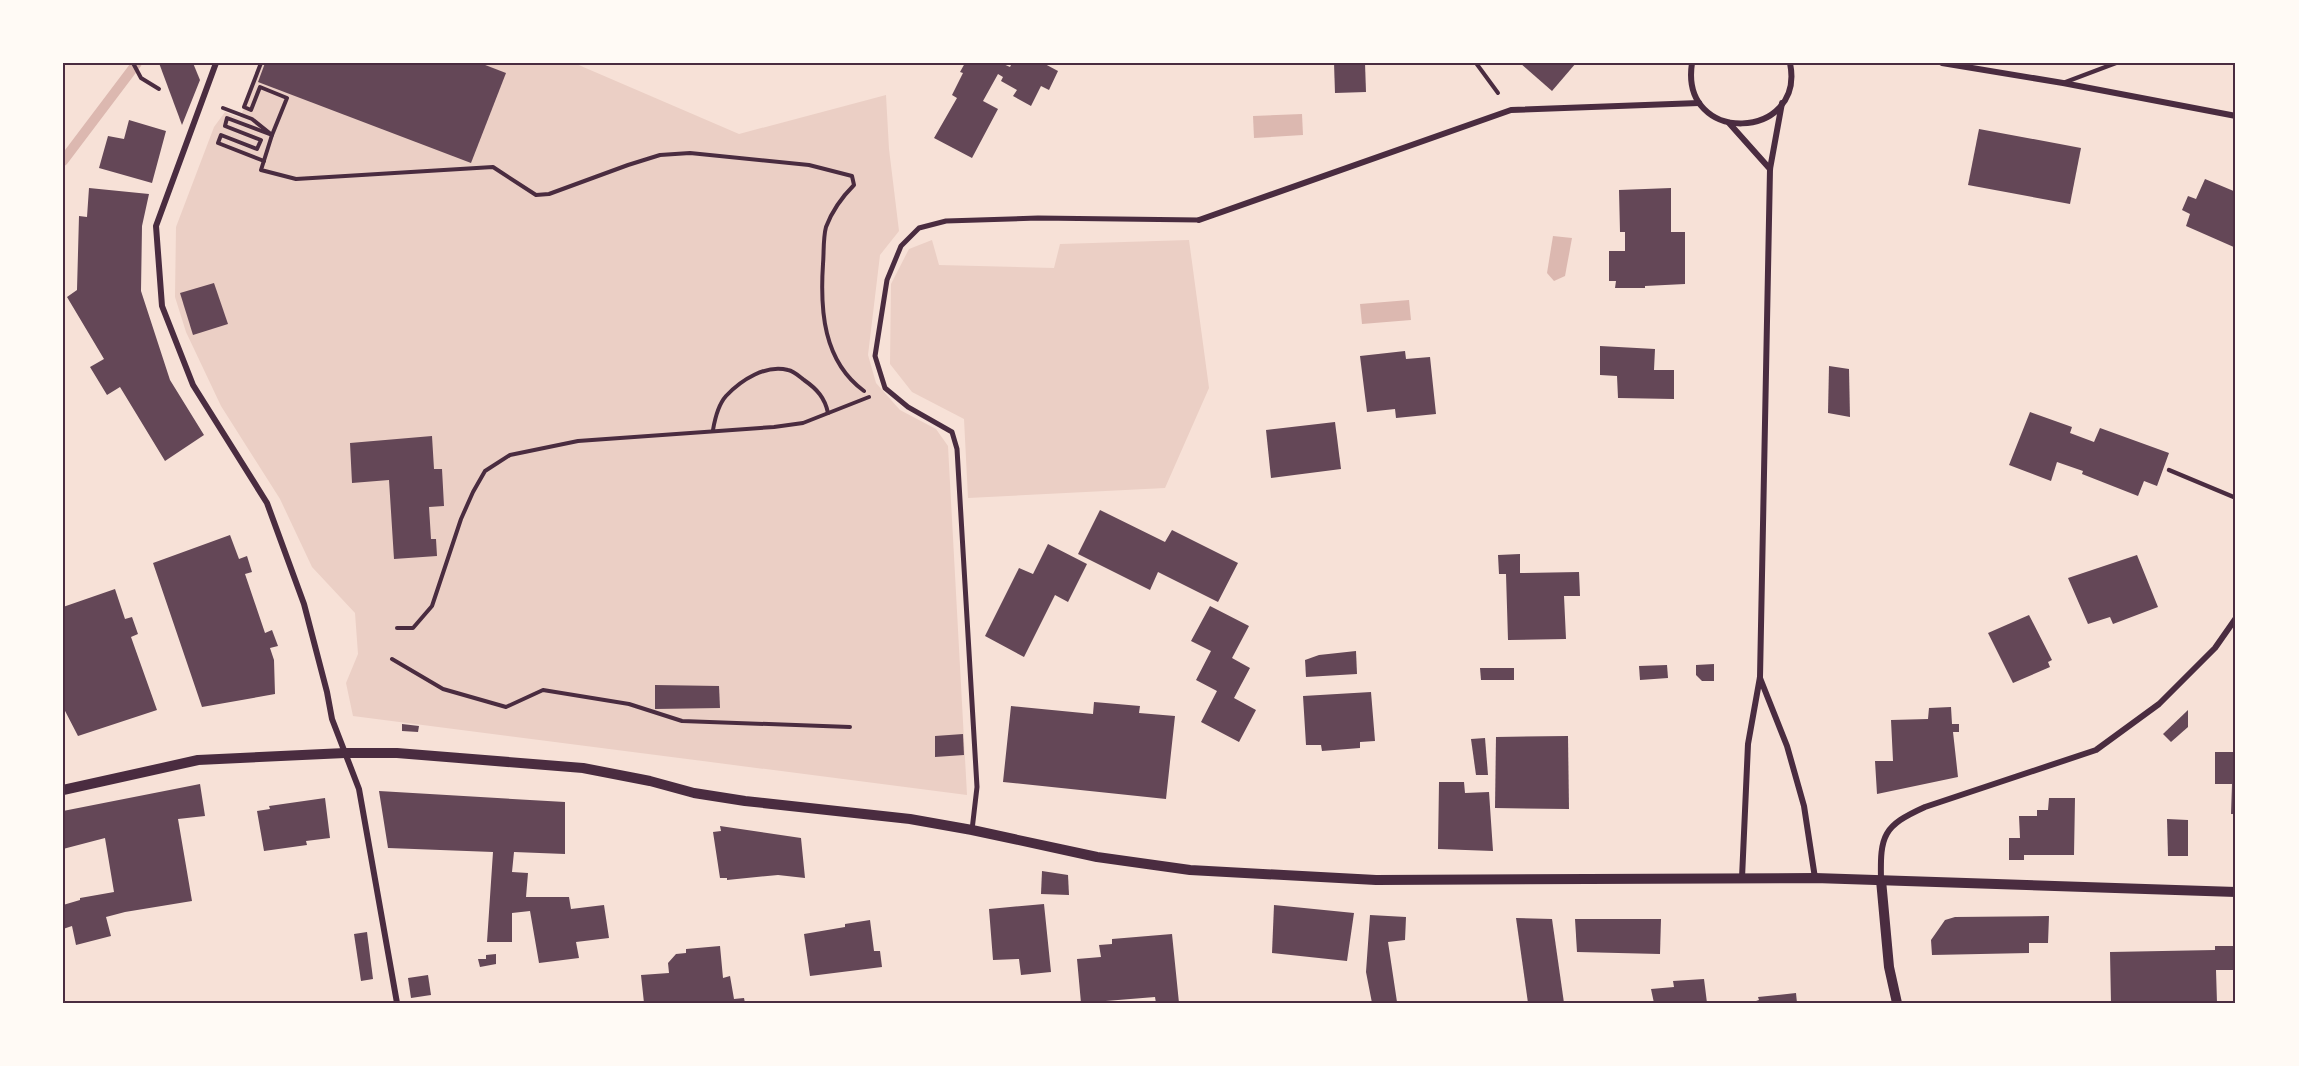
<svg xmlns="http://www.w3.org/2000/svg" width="2299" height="1066" font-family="Lato,sans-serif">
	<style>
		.green { fill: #ebcfc5 }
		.water { fill: #dcb8b0 }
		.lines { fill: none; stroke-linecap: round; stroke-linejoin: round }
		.stream { stroke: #dcb8b0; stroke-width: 10 }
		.building { fill: #644757 }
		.path { stroke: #4a2c40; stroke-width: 4 }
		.service { stroke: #4a2c40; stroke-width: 4.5 }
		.pedestrian { stroke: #4a2c40; stroke-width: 5 }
		.minor { stroke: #4a2c40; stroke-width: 6 }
		.tertiary { stroke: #4a2c40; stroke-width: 10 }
		.neatline { fill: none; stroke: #4a2c40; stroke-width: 2 }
	</style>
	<rect width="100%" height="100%" fill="#f7e1d7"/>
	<g class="green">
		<path d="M262 63H574L739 134 886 95 889 149 899 231 880 255 868 355 876 383 900 410 936 429 948 446 967 795 353 716 346 683 358 654 355 613 312 567 280 499 221 406 186 332 175 297 176 227 214 127 225 112 240 118Z"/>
		<path d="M932 240 939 265 1054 268 1060 244 1189 240 1209 388 1165 488 968 498 964 419 912 392 890 364 891 284 909 249Z"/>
	</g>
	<g class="water">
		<path d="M1302 114 1303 135 1254 138 1253 116Z"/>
		<path d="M1553 236 1572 238 1565 276 1554 281 1547 273Z"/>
		<path d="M1409 300 1411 320 1362 324 1360 304Z"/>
	</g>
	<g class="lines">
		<path class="stream" d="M63 161 137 63"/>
	</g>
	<g class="building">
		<path d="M159 63H193L200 80 182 125Z"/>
		<path d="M265 63H480L506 73 471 163 258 82Z"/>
		<path d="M965 63H1001L1010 67 1012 63 1019 65 1043 63 1058 71 1049 90 1041 86 1031 106 1013 96 1017 90 1001 81 1003 77 998 74 983 101 998 109 972 158 934 138 957 98 952 95 963 73 960 72Z"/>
		<path d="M1334 63H1365L1366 92 1335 93Z"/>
		<path d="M1520 63H1576L1552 91Z"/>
		<path d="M129 120 166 131 152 183 99 168 108 136 124 139Z"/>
		<path d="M1979 129 2081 148 2070 204 1968 185Z"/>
		<path d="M2205 179 2236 192V248L2186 226 2190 214 2182 210 2188 196 2196 199Z"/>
		<path d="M89 188 149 194 142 226 141 291 170 380 204 435 165 461 120 387 107 395 90 367 104 359 67 297 77 290 79 216 87 217Z"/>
		<path d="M1671 188V232H1685V284L1645 286V288H1615L1616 281H1609V251H1625V232H1620L1619 190Z"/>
		<path d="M214 283 228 324 193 335 180 293Z"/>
		<path d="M1600 346 1655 349 1654 370H1674V399L1618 398 1617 376 1600 375Z"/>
		<path d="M1405 351 1406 359 1430 357 1436 414 1396 418 1395 409 1367 412 1360 356Z"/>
		<path d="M1829 366 1849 369 1850 417 1828 413Z"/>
		<path d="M2030 412 2072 427 2070 433 2094 442 2100 428 2169 453 2157 486 2144 481 2138 496 2082 474 2083 471 2057 462 2051 481 2009 465Z"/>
		<path d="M1335 422 1341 469 1271 478 1266 430Z"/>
		<path d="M432 436 434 469H442L444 506 429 507 431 539H436L437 556 394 559 389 480 352 483 350 443Z"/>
		<path d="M1100 510 1165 542 1172 530 1238 563 1218 602 1158 572 1150 590 1078 554Z"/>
		<path d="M230 535 239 559 247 556 252 572 245 574 265 633 272 630 278 646 270 648 274 660 275 694 202 707 153 563Z"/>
		<path d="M1048 544 1087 564 1068 602 1055 595 1024 657 985 636 1019 568 1033 574Z"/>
		<path d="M1520 554V573L1579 572 1580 596H1564L1566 639 1508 640 1506 574H1499L1498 555Z"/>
		<path d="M2137 555 2158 607 2113 624 2110 617 2088 624 2068 578Z"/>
		<path d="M115 589 125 619 132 617 138 634 131 637 157 710 78 736 63 707V607Z"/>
		<path d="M1210 606 1249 626 1232 658 1250 668 1234 698 1256 710 1239 742 1201 722 1217 691 1196 680 1211 651 1191 641Z"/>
		<path d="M2029 615 2052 660 2048 662 2050 667 2013 683 1988 633Z"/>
		<path d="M1356 651 1357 674 1306 677 1305 660 1319 655Z"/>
		<path d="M1714 664V681H1702L1696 675V665Z"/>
		<path d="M1667 665 1668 678 1640 680 1639 666Z"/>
		<path d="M1480 668H1514V680H1481Z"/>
		<path d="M655 685 719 686 720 708 655 709Z"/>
		<path d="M1371 692 1375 741 1360 742V748L1322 751 1321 745H1306L1303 696Z"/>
		<path d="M1094 702 1140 706 1139 713 1175 716 1166 799 1003 782 1011 706 1093 714Z"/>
		<path d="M1951 707 1952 724H1959V732H1953L1958 777 1877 794 1875 761H1893L1891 720 1928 719 1929 708Z"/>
		<path d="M2188 710V727L2171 742 2163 734Z"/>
		<path d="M402 724 419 726 418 732 402 731Z"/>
		<path d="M963 734 964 755 935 757V736Z"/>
		<path d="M1568 736 1569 809 1495 808 1496 737Z"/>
		<path d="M1485 738 1488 775H1476L1471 739Z"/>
		<path d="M2215 752H2236V814H2231L2232 784H2215Z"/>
		<path d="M1439 782H1464L1465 793 1489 792 1493 851 1438 849Z"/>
		<path d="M200 784 205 816 178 819 192 901 125 912 106 917 111 936 76 945 72 926 63 929V905L80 900V898L114 892 105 838 63 849V811Z"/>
		<path d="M379 791 565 802V854L514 852 512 872 528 873 526 897H569L571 909 604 905 609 938 576 942 579 958 539 963 530 911 512 913V942H487L493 852 388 848Z"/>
		<path d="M325 798 330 838 306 841 307 845 264 851 257 811 270 809 269 806Z"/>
		<path d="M2049 798H2075L2074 855H2024V860H2009V838H2020L2019 816H2037V810H2048Z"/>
		<path d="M2167 819 2188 820V856H2168Z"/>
		<path d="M720 826 801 838 805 878 778 875 727 880V878H720L713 832 721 831Z"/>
		<path d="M1042 871 1068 875 1069 895 1041 894Z"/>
		<path d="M1044 904 1051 972 1021 975 1019 959 993 960 989 909Z"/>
		<path d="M1274 905 1354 913 1347 961 1272 953Z"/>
		<path d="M1370 915 1406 917 1405 940 1388 942 1397 1002 1372 1003 1366 972Z"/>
		<path d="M2049 916 2048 943H2029V953L1932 955 1931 940 1945 920 1955 917Z"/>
		<path d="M1516 918 1552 919 1564 1003H1528Z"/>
		<path d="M1575 919H1661L1660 954 1577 952Z"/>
		<path d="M870 920 874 951H880L882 967 810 976 804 934 845 927V924Z"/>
		<path d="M367 932 373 979 361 981 354 934Z"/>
		<path d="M1172 934 1179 1003H1156L1155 997 1081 1003 1077 959 1101 957 1099 945 1112 944V939Z"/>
		<path d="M720 946 723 978 730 976 734 999 744 998 745 1003H644L641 975 669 973 668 963 676 954 686 953V949Z"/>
		<path d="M2215 946H2236V970H2216L2217 1003H2111L2110 952 2215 950Z"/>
		<path d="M496 954V964L480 967 478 959H486V955Z"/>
		<path d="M428 975 431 995 411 998 408 978Z"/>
		<path d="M1704 979 1707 1003H1654L1651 989 1674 987 1673 981Z"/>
		<path d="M1796 993 1797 1003H1750L1759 1000 1758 997Z"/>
	</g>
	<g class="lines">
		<g class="path">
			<path d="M133 63 141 78 159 89"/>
			<path d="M261 63 244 107 251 110 260 87 287 98 272 135 227 118 225 126 261 140 257 149 221 135 218 143 264 161"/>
			<path d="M1476 63 1498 93"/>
			<path d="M223 108 252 119 272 135 261 170 296 179 493 167 536 195 549 194 628 165 660 155 690 153 809 165 852 176 854 185C842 197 832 211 826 227 823 238 824 253 823 264 820 310 823 361 864 391"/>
			<path d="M713 430C715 418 718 405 726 396 741 380 766 364 788 370 794 371 800 377 804 380 817 389 825 398 828 413"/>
			<path d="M397 628H413L432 606 461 519 473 492 485 471 510 455 578 441 774 427 803 423 869 397"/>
			<path d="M392 659 443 689 506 707 543 690 629 704 682 721 850 727"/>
		</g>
		<g class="service">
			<path d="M2063 83 2116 63"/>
			<path d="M2169 470 2236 498"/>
		</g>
		<path class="pedestrian" d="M972 830 977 787 957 449 952 432 908 407 885 388 875 356 887 280 901 246 919 228 946 221 1038 218 1199 220"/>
		<g class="minor">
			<path d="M216 63 156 226 162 306 193 385 267 503 304 604 327 692 332 719 359 789 397 1003"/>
			<path d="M1692 63C1679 146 1806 141 1790 63"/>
			<path d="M1942 63 2063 83 2236 116"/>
			<path d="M1729 123 1770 169"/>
			<path d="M1199 220 1511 110 1699 103"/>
			<path d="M1760 678 1787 746 1804 806 1815 878"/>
			<path d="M1742 878 1748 744 1760 677 1770 169 1782 103"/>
			<path d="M1881 880C1880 835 1883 826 1925 807L2096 750 2159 704 2215 648 2236 618"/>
		</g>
		<g class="tertiary">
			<path d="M63 790 198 760 345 753H397L583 768 650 781 694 793 745 801 910 819 972 830 1097 857 1190 870 1376 880 1815 878 2236 892"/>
			<path d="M1881 880 1889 967 1897 1003"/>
		</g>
	</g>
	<rect width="2299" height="1066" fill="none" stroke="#fffaf5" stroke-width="129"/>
	<rect x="64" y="64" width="2170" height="938" class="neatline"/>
</svg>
